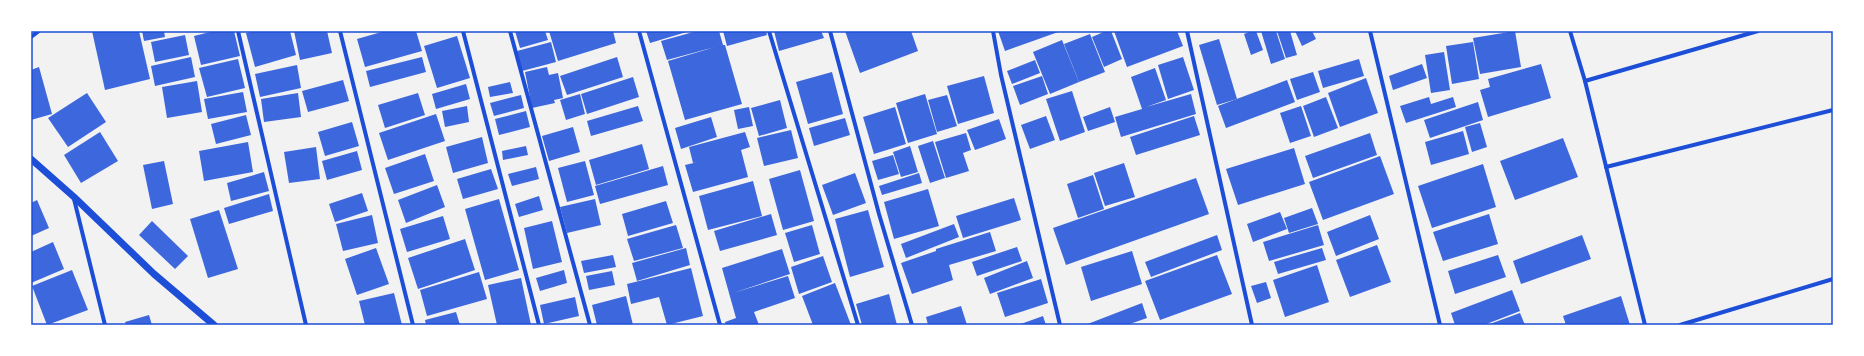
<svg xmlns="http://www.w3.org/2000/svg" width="1864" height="356" font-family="'Titillium Web',sans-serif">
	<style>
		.building { fill: #3d67dc }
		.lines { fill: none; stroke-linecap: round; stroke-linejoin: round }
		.minor { stroke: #1d4ed8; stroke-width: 4 }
		.tertiary { stroke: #1d4ed8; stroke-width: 7 }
		.neatline { fill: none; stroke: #1d4ed8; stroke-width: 1.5 }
	</style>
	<rect width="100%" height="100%" fill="#f2f2f2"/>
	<g class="building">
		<path d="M92 31H139L150 79 105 90Z"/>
		<path d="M142 31H164L165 37 144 41Z"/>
		<path d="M214 31H234L240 56 201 65 194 36Z"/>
		<path d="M254 31H290L296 55 255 67 246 33Z"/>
		<path d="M294 31H327L332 53 300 60Z"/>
		<path d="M385 31H416L422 51 365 67 357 39Z"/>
		<path d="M515 31H545L548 40 520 48Z"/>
		<path d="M549 31H613L616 43 558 61Z"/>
		<path d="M646 31H690L650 43Z"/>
		<path d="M697 31H719L723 45H725L742 104 685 120 668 61 715 47 667 60 661 41Z"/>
		<path d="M723 31H766L767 35 727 46Z"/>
		<path d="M774 31H821L824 38 779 51Z"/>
		<path d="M845 31H911L918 51 860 73Z"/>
		<path d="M998 31H1061L1005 51Z"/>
		<path d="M1106 31H1111L1122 59 1104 67 1092 37Z"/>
		<path d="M1114 31H1177L1183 46 1127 67Z"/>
		<path d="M1252 31H1256L1263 50 1251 55 1244 34Z"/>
		<path d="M1261 31H1276L1285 59 1271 64Z"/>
		<path d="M1277 31H1290L1297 55 1286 58Z"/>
		<path d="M1295 31H1312L1316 39 1302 46Z"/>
		<path d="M1515 31 1521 67 1480 74 1473 38Z"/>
		<path d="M1090 34 1105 72 1079 82 1064 44Z"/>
		<path d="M185 35 189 55 155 62 151 42Z"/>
		<path d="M457 36 470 78 437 88 424 46Z"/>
		<path d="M1219 39 1237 99 1217 105 1199 45Z"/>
		<path d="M1062 40 1079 82 1050 94 1033 52Z"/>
		<path d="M551 42 556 62 522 71 517 51Z"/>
		<path d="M1473 42 1479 79 1452 84 1446 46Z"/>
		<path d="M1444 52 1450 90 1431 93 1425 55Z"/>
		<path d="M191 57 195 77 155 86 151 66Z"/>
		<path d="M422 57 426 72 370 87 366 71Z"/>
		<path d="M617 57 623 77 567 95 560 76Z"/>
		<path d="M1183 57 1194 90 1168 99 1158 65Z"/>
		<path d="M238 59 245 88 207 97 199 68Z"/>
		<path d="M1359 59 1364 76 1323 88 1318 71Z"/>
		<path d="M1035 60 1040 73 1012 84 1007 71Z"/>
		<path d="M1422 64 1427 78 1393 90 1389 76Z"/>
		<path d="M1541 64 1551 98 1488 117 1480 90 1490 87 1488 79Z"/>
		<path d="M297 65 301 88 260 97 255 74Z"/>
		<path d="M39 67 52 114 31 120V70Z"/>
		<path d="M547 67 549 75 558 73 563 98 554 100 555 103 532 108 525 72Z"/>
		<path d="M1155 68 1166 100 1146 107 1191 94 1196 114 1121 137 1115 117 1142 109 1131 77Z"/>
		<path d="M832 72 843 114 808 124 796 82Z"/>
		<path d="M1313 72 1320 92 1297 100 1290 79Z"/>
		<path d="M984 76 994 113 958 124 947 86Z"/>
		<path d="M1042 76 1048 94 1020 105 1013 86Z"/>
		<path d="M633 77 639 97 587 114 581 94Z"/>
		<path d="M1366 78 1378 113 1340 127 1328 93Z"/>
		<path d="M343 80 349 101 308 112 302 91Z"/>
		<path d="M1287 80 1295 102 1226 128 1218 106Z"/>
		<path d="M197 81 202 112 167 118 162 87Z"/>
		<path d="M510 82 513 93 490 97 488 87Z"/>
		<path d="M466 84 470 99 436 109 432 94Z"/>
		<path d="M1072 91 1085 132 1060 141 1046 99Z"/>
		<path d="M243 92 247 112 208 119 204 99Z"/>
		<path d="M87 93 106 122 68 147 48 118Z"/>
		<path d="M298 93 301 117 264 122 261 99Z"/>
		<path d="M418 93 425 115 385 128 378 105Z"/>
		<path d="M580 94 585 114 566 120 560 100Z"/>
		<path d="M925 94 937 134 908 143 896 103Z"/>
		<path d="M521 95 524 108 494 116 490 103Z"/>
		<path d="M947 95 957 126 937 132 928 100Z"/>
		<path d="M1326 97 1338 128 1314 137 1303 106Z"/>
		<path d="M1429 97 1431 104 1453 97 1456 107 1406 123 1400 106Z"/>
		<path d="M780 100 787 128 759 136 751 108Z"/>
		<path d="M1478 102 1483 120 1430 138 1424 120Z"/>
		<path d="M467 106 469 122 445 127 442 111Z"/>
		<path d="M638 106 643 121 591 136 587 121Z"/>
		<path d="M1301 106 1311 136 1290 143 1280 113Z"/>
		<path d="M749 107 753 126 738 129 734 110Z"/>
		<path d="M895 107 906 144 874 154 863 117Z"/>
		<path d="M1110 107 1115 122 1088 131 1083 117Z"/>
		<path d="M526 111 530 127 499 135 495 119Z"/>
		<path d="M436 114 445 141 388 160 379 133Z"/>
		<path d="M246 115 251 135 216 144 211 124Z"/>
		<path d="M1046 116 1055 140 1030 149 1021 125Z"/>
		<path d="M1194 116 1200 135 1136 155 1130 137Z"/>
		<path d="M711 117 717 137 681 149 675 128Z"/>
		<path d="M845 118 850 135 814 146 809 128Z"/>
		<path d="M999 119 1006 139 975 150 967 130Z"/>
		<path d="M352 122 359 146 325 156 318 132Z"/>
		<path d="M1480 123 1487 147 1472 152 1465 127Z"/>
		<path d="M573 127 580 152 549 161 542 136Z"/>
		<path d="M791 130 798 158 764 166 757 138Z"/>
		<path d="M1463 131 1469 154 1431 165 1425 142Z"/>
		<path d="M100 132 118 161 81 183 64 155Z"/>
		<path d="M745 132 750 147 741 150 748 177 693 192 685 165 698 162 693 163 689 147Z"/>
		<path d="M966 133 971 150 963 153 969 171 946 178 935 142Z"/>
		<path d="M1370 133 1377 155 1313 178 1305 156Z"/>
		<path d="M482 137 488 163 453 173 446 147Z"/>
		<path d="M1563 138 1578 177 1515 200 1500 161Z"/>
		<path d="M933 141 945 178 930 183 918 146Z"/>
		<path d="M248 142 253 172 204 181 199 151Z"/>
		<path d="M642 144 649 169 596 185 589 160Z"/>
		<path d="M526 146 528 155 503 160 502 151Z"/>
		<path d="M910 146 918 172 901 177 893 152Z"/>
		<path d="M316 147 320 179 289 183 284 152Z"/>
		<path d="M1294 148 1305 184 1238 205 1226 169Z"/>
		<path d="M357 151 362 170 327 180 322 161Z"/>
		<path d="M425 154 434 181 394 194 385 168Z"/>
		<path d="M893 155 899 174 878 180 872 161Z"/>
		<path d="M1380 156 1394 194 1323 220 1309 182Z"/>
		<path d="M164 161 173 204 152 209 143 165Z"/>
		<path d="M585 161 594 195 567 202 558 168Z"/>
		<path d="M1124 163 1135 197 1105 206 1094 173Z"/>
		<path d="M1483 164 1496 207 1432 228 1418 186Z"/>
		<path d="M663 166 668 185 600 204 595 186Z"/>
		<path d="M536 167 539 179 512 186 508 174Z"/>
		<path d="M491 169 498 189 463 199 457 179Z"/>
		<path d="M800 170 814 221 783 230 769 179Z"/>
		<path d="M264 172 269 191 231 201 227 183Z"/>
		<path d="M855 173 866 203 833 215 822 185Z"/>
		<path d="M919 173 922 183 882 195 879 186Z"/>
		<path d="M1093 175 1104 209 1078 218 1067 184Z"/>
		<path d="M1196 178 1209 214 1066 265 1053 228Z"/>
		<path d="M753 181 762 216 708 230 699 196Z"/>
		<path d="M437 185 445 207 406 223 398 200Z"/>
		<path d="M928 189 939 226 894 239 884 202Z"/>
		<path d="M362 193 368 211 335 222 329 204Z"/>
		<path d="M269 194 273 211 229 224 224 208Z"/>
		<path d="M539 196 543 210 519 217 515 204Z"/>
		<path d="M1014 198 1021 220 963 238 956 216Z"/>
		<path d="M499 199 519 270 485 280 465 209Z"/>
		<path d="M595 199 601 225 567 233 560 207Z"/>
		<path d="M37 200 49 228 31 236V203Z"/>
		<path d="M666 201 673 223 628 236 622 214Z"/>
		<path d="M1312 208 1318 224 1289 233 1284 218Z"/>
		<path d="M219 210 238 269 208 278 190 219Z"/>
		<path d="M868 210 884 267 850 277 835 219Z"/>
		<path d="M1280 212 1287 229 1253 242 1247 224Z"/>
		<path d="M771 214 777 235 720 251 714 231Z"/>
		<path d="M1489 214 1498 244 1443 261 1433 232Z"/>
		<path d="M372 215 378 243 343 251 336 224Z"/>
		<path d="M1370 215 1379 239 1336 256 1327 232Z"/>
		<path d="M443 216 450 239 407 252 400 229Z"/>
		<path d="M152 221 188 256 175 269 139 235Z"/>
		<path d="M552 221 562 262 533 269 524 228Z"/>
		<path d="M954 224 959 237 906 258 901 244Z"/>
		<path d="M676 225 683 248 634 261 627 239Z"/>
		<path d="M812 225 820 254 794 262 785 233Z"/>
		<path d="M1318 225 1324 245 1269 261 1263 242Z"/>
		<path d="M990 232 996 251 949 265 953 280 912 294 901 263 936 251V249Z"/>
		<path d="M1217 235 1222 250 1151 277 1145 262Z"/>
		<path d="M1582 235 1591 259 1521 284 1513 261Z"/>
		<path d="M465 239 475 270 418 289 408 258Z"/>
		<path d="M53 242 64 269 31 283V252Z"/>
		<path d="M1377 245 1391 282 1350 297 1336 260Z"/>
		<path d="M1017 247 1022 261 977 276 972 262Z"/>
		<path d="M376 248 389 284 357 295 345 259Z"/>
		<path d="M686 248 690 265 637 281 632 263Z"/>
		<path d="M1322 248 1326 260 1278 274 1274 262Z"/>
		<path d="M782 249 790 274 733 293 788 276 795 298 754 312 759 325H726L725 322 736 318 722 268Z"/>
		<path d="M1132 251 1142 284 1091 301 1081 267Z"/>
		<path d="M613 255 616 267 584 273 581 261Z"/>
		<path d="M1217 255 1232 294 1160 320 1145 281Z"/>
		<path d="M1498 255 1506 277 1455 294 1448 271Z"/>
		<path d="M823 256 832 282 799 294 791 267Z"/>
		<path d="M1027 261 1033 278 990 294 984 278Z"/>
		<path d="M1317 265 1329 302 1285 317 1273 280Z"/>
		<path d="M691 268 703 316 667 325 659 297 631 304 627 284Z"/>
		<path d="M72 270 88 310 47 325 32 286Z"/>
		<path d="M564 270 567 283 540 291 536 278Z"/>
		<path d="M612 271 615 285 589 290 586 276Z"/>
		<path d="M479 272 487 299 427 316 420 290Z"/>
		<path d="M521 278 531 325H497L488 285Z"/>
		<path d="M1041 279 1048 303 1005 317 997 293Z"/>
		<path d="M1266 282 1271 298 1257 303 1251 286Z"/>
		<path d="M835 283 851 325H813L802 296Z"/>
		<path d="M1512 290 1520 311 1484 325H1455L1451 313Z"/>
		<path d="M394 293 402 325H365L359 301Z"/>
		<path d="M889 294 897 325H862L856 304Z"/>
		<path d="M626 296 633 325H597L592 305Z"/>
		<path d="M1621 296 1630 325H1566L1563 316Z"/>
		<path d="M575 297 579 316 544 324 540 305Z"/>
		<path d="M1142 303 1147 318 1127 325H1085Z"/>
		<path d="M961 306 967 325H928L926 317Z"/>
		<path d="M456 312 460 325H426L425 320Z"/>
		<path d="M1520 313 1525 325H1487Z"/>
		<path d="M149 315 152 325H126L125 322Z"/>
		<path d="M1043 316 1046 325H1018Z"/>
	</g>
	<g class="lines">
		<g class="minor">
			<path d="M238 31 306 325"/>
			<path d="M340 31 413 325"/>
			<path d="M463 31 539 325"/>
			<path d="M510 31 590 325"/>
			<path d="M639 31 720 325"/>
			<path d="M769 31 858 325"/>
			<path d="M830 31 879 214 912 325"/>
			<path d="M993 31 1001 75 1060 325"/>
			<path d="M1187 31 1252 325"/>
			<path d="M1370 31 1440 325"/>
			<path d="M1570 31 1585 81 1645 325"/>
			<path d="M31 37 39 31"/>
			<path d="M1585 81 1758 31"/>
			<path d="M1606 167 1833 110"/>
			<path d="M74 199 105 325"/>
			<path d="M1680 325 1833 279"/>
		</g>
		<path class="tertiary" d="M31 159 74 197 154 274 214 325"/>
	</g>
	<rect width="1864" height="356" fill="none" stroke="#ffffff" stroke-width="64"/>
	<rect x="32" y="32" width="1800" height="292" class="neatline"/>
</svg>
